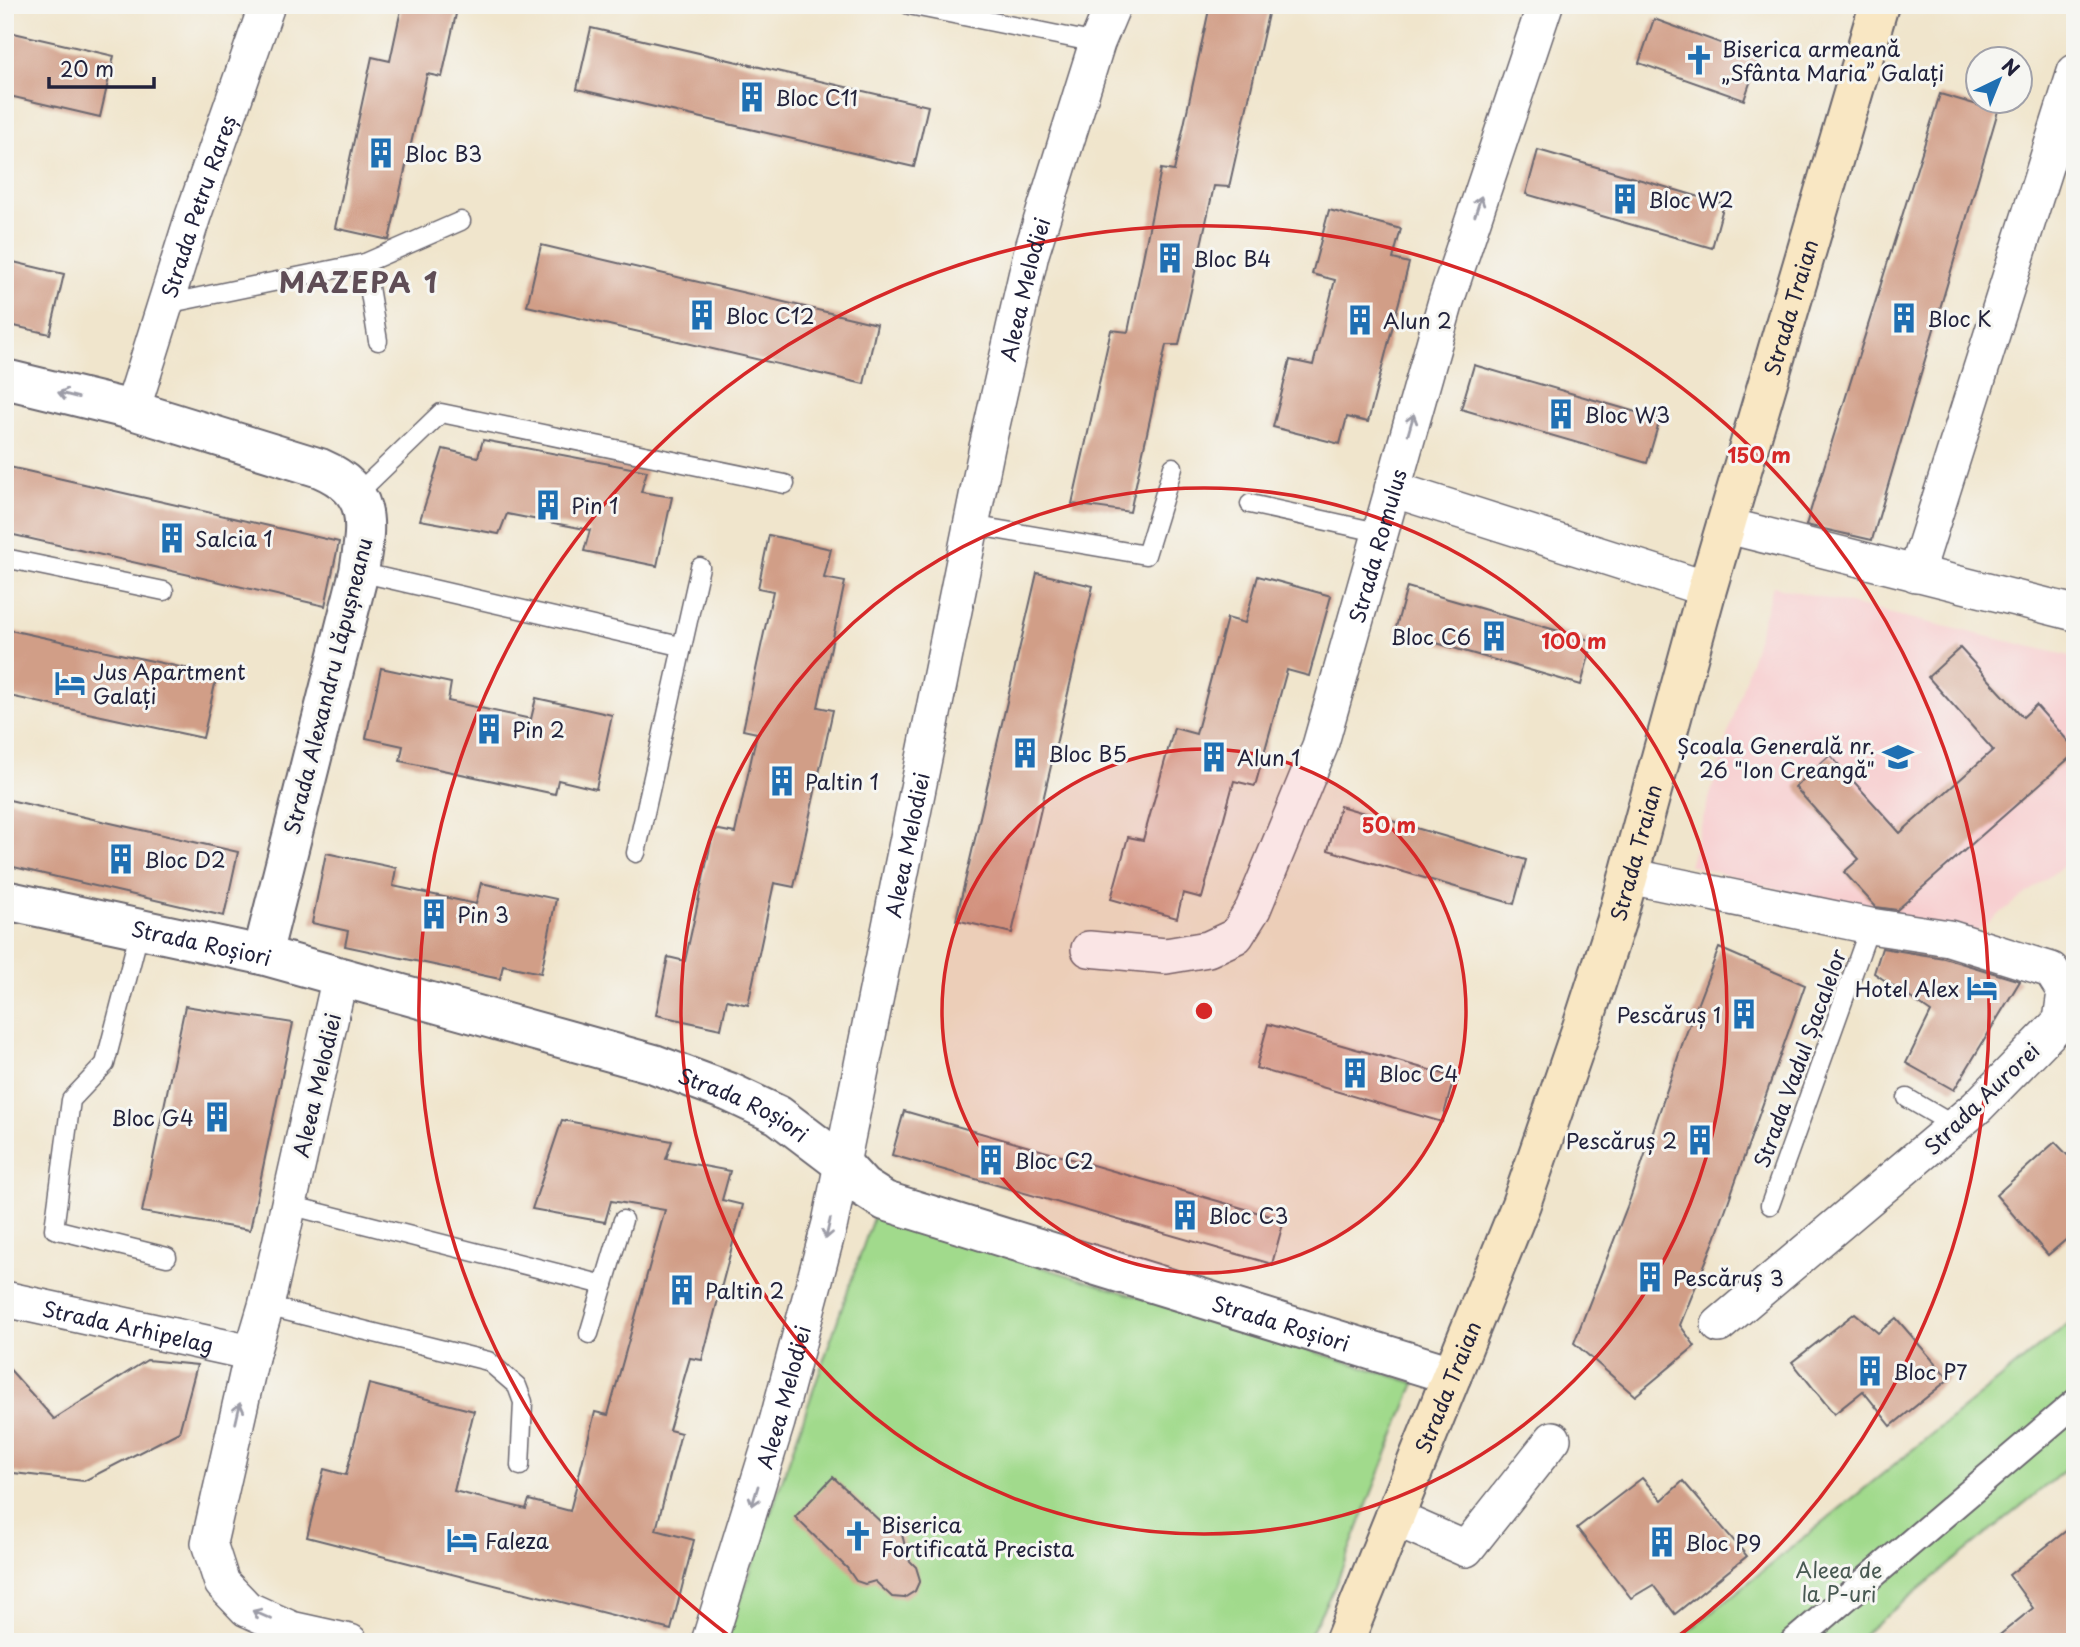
<svg xmlns="http://www.w3.org/2000/svg" width="2080" height="1647" font-family="'Playpen Sans',sans-serif">
	<style>
		.built { fill: #f7cfd0 }
		.green { fill: #a1da8c; stroke: #627e64; stroke-width: 2 }
		.building { fill: #d19e87 }
		.lines { fill: none; stroke-linecap: round; stroke-linejoin: round }
		.service-casing { stroke: #6a666e; stroke-width: 21 }
		.pedestrian-casing { stroke: #6a666e; stroke-width: 30 }
		.minor-casing { stroke: #6a666e; stroke-width: 38 }
		.tertiary-casing { stroke: #6a666e; stroke-width: 42 }
		.secondary-casing { stroke: #6a666e; stroke-width: 42 }
		.service { stroke: #fff; stroke-width: 18 }
		.pedestrian { stroke: #fff; stroke-width: 26 }
		.minor { stroke: #fff; stroke-width: 35 }
		.tertiary { stroke: #fff; stroke-width: 38 }
		.secondary { stroke: #f9e7c3; stroke-width: 38 }
		.oneway { stroke: #9c9ca7 }
		.ring { fill: none; stroke: #d62828; stroke-width: 3.5 }
		.labels { text-anchor: middle; dominant-baseline: central; stroke-width: 6; stroke-linejoin: round; paint-order: stroke }
		.poi-label { font-size: 21px; fill: #22223b; stroke: #f6f6f2; text-anchor: start }
		.street-label { font-size: 21px; fill: #22223b; stroke: #f6f6f2 }
		.park-label { font-size: 21px; fill: #485953; stroke: #f6f6f2 }
		.district-label { font-size: 28px; font-weight: bold; letter-spacing: 2px; fill: #5f4d56; stroke: #f6f6f2 }
		.centre { fill: #d62828; stroke: #f6f6f2; stroke-width: 3.5 }
		.ring-label { font-size: 21px; text-anchor: middle; font-weight: bold; fill: #d62828; stroke: #f6f6f2; stroke-width: 6; stroke-linejoin: round; paint-order: stroke }
	</style>
	<rect width="100%" height="100%" fill="#f6f6f2"/>
	<filter id="ink" filterUnits="userSpaceOnUse"><feTurbulence type="fractalNoise" baseFrequency=".0143" numOctaves="2"/><feDisplacementMap in="SourceGraphic" scale="14" xChannelSelector="R" yChannelSelector="G"/><feConvolveMatrix kernelMatrix="1 2 1 2 8 2 1 2 1" color-interpolation-filters="sRGB"/></filter>
	<filter id="wash" filterUnits="userSpaceOnUse"><feTurbulence type="fractalNoise" baseFrequency=".00686" numOctaves="4" result="noise"/><feDisplacementMap in="SourceGraphic" scale="28" xChannelSelector="R" yChannelSelector="G"/><feGaussianBlur stdDeviation="1.57" result="paint"/><feColorMatrix in="noise" values="0 0 0 0 0 0 0 0 0 0 0 0 0 0 0 0 0 1.4 0 .05"/><feComposite in="paint" operator="in"/></filter>
	<g filter="url(#wash)">
		<rect width="100%" height="100%" fill="#f0e5cc"/>
		<path class="built" d="M1773 586 2075 657V857L1965 940 1689 865Z"/>
		<g class="green">
			<path d="M874 1215 1415 1383 1335 1586 1306 1642H726Z"/>
			<path d="M2075 1318V1462L1854 1642H1675Z"/>
		</g>
		<g id="blocks">
			<g class="building">
				<path d="M402 5H458L442 77 427 74 389 240 335 228 372 57 390 61Z"/>
				<path d="M1210 5H1270L1229 187 1214 186 1179 345H1166L1130 512 1072 504 1111 330 1128 332 1161 169 1174 171Z"/>
				<path d="M1654 19 1759 57 1744 100 1639 63Z"/>
				<path d="M591 28 928 106 914 167 577 89Z"/>
				<path d="M5 31 114 56 100 117 5 95Z"/>
				<path d="M1940 94 1998 111 1872 540 1806 525Z"/>
				<path d="M1538 150 1724 204 1712 248 1526 194Z"/>
				<path d="M1329 210 1401 229 1393 259 1409 263 1368 422 1347 417 1340 444 1273 427 1290 360 1313 365 1335 280 1312 274Z"/>
				<path d="M541 245 877 324 864 384 527 306Z"/>
				<path d="M5 260 64 274 50 334 5 324Z"/>
				<path d="M1474 365 1660 419 1647 463 1461 409Z"/>
				<path d="M483 440 647 471 641 492 672 497 657 566 584 551 590 530 507 514 499 534 420 520 443 449 478 457Z"/>
				<path d="M5 466 339 542 325 606 5 533Z"/>
				<path d="M769 535 831 549 824 578 845 582 818 707 833 710 794 887 774 883 748 1005 727 1000 721 1029 656 1015 668 957 685 961 714 829 735 833 757 733 743 730 773 591 758 588Z"/>
				<path d="M1037 573 1093 586 1012 933 956 920Z"/>
				<path d="M1258 576 1331 596 1309 676 1287 670 1255 786 1234 781 1202 898 1183 893 1177 918 1111 899 1128 837 1143 840 1174 728 1196 734 1227 618 1245 623Z"/>
				<path d="M1407 587 1593 641 1581 685 1395 631Z"/>
				<path d="M5 629 217 675 203 738 5 695Z"/>
				<path d="M1960 648 2023 717 2036 705 2075 749V753L1897 910 1876 907 1844 872 1859 859 1795 787 1830 755 1900 833 1993 750 1928 677Z"/>
				<path d="M381 668 451 683 448 701 531 719 536 698 612 715 596 789 558 780 555 794 400 761 403 746 366 738Z"/>
				<path d="M5 799 238 852 224 916 5 865Z"/>
				<path d="M1340 806 1526 860 1514 904 1328 850Z"/>
				<path d="M326 853 396 868 393 886 476 904 481 883 556 899 541 973 503 965 500 979 345 946 348 931 312 923Z"/>
				<path d="M1719 948 1805 985 1715 1239 1680 1325 1695 1346 1635 1396 1574 1343 1630 1199 1683 1042Z"/>
				<path d="M1882 948 1944 958 2020 981 1954 1090 1906 1063 1931 1012 1874 973Z"/>
				<path d="M185 1006 293 1023 250 1230 142 1212Z"/>
				<path d="M1268 1024 1454 1077 1442 1122 1256 1068Z"/>
				<path d="M904 1111 1284 1220 1272 1264 892 1155Z"/>
				<path d="M562 1120 672 1141 666 1159 730 1171 722 1200 743 1205 702 1360 690 1358 669 1430 681 1433 656 1530 694 1540 671 1630 307 1537 324 1469 346 1475 369 1384 474 1411 454 1491 526 1509 529 1500 570 1511 595 1412 608 1415 665 1210 611 1201 605 1222 532 1209Z"/>
				<path d="M2055 1142 2075 1163V1232L2048 1255 1996 1195Z"/>
				<path d="M1855 1313 1878 1333 1896 1318 1949 1379 1891 1426 1863 1391 1834 1414 1792 1362Z"/>
				<path d="M147 1360 197 1365 179 1432 84 1481 5 1472V1364L54 1419Z"/>
				<path d="M833 1477 883 1524 895 1527 902 1534 908 1559 916 1567 920 1580 915 1591 904 1598 892 1597 875 1581 865 1584 856 1581 847 1568 795 1517Z"/>
				<path d="M1642 1478 1662 1500 1683 1481 1747 1556 1675 1614 1653 1585 1631 1598 1577 1528Z"/>
				<path d="M2075 1524V1642H1991L2033 1608 2009 1575Z"/>
			</g>
		</g>
	</g>
	<g filter="url(#ink)">
		<use href="#blocks" fill-opacity="0" stroke="#6a666e" stroke-width="2"/>
		<g class="lines">
			<g class="service-casing">
				<g id="service">
					<path d="M909 5 1097 43"/>
					<path d="M365 263 378 341"/>
					<path d="M166 304 365 263 461 221"/>
					<path d="M357 494 441 413 785 484"/>
					<path d="M1250 504 1382 533"/>
					<path d="M971 525 1146 555 1173 467"/>
					<path d="M5 558 164 591"/>
					<path d="M359 572 680 646"/>
					<path d="M636 853 700 567"/>
					<path d="M140 929 105 1064 71 1100 54 1229 167 1257"/>
					<path d="M1907 1098 1955 1126"/>
					<path d="M289 1205 604 1285"/>
					<path d="M1770 1205 1870 926"/>
					<path d="M266 1306 488 1361 517 1386 523 1402 520 1466"/>
					<path d="M589 1334 623 1220"/>
				</g>
			</g>
			<g class="pedestrian-casing">
				<path id="pedestrian" d="M1794 1642 2075 1403"/>
			</g>
			<g class="minor-casing">
				<g id="minor">
					<path id="s1" d="M132 410 193 216 267 5"/>
					<path d="M1392 489 1707 589"/>
					<path d="M1728 526 2075 613"/>
					<path d="M1916 574 2075 72"/>
					<path d="M1629 876 1870 926 1949 938 2051 970 2065 992 2061 1021 1977 1107 1719 1325"/>
					<path id="s2" d="M1089 949 1166 956 1208 949 1236 936 1253 909 1320 746 1446 301 1545 5"/>
					<path d="M340 976 266 1306 252 1353 209 1543 222 1583 247 1609 291 1629 350 1642"/>
					<path id="s3" d="M5 1299 252 1353"/>
					<path d="M1393 1517 1466 1549 1553 1439"/>
					<path id="s4" d="M709 1642 777 1422 830 1223 987 447 1031 254 1097 43 1113 5"/>
				</g>
			</g>
			<g class="tertiary-casing">
				<g id="tertiary">
					<path d="M5 379 132 410 320 468C373 491 367 522 359 572L262 955"/>
					<path id="s5" d="M5 900 262 955 654 1064 729 1092 778 1115 840 1162 863 1187 885 1201 1452 1375"/>
				</g>
			</g>
			<g class="secondary-casing">
				<g id="secondary">
					<path id="s6" d="M1344 1642 1521 1204 1582 1027 1616 922 1707 589 1879 5"/>
				</g>
			</g>
			<use href="#service" class="service"/>
			<use href="#pedestrian" class="pedestrian"/>
			<use href="#minor" class="minor"/>
			<use href="#tertiary" class="tertiary"/>
			<use href="#secondary" class="secondary"/>
		</g>
		<defs><path id="oneway-shaft" d="M-6 0H5M1.5-3L5.5 0L1.5 3" fill="none" stroke-width="1.6" stroke-linecap="round" stroke-linejoin="round" transform="scale(1.75)"/></defs>
		<g class="oneway">
			<use href="#oneway-shaft" transform="translate(1478 206) rotate(-72)"/>
			<use href="#oneway-shaft" transform="translate(68 395) rotate(-166)"/>
			<use href="#oneway-shaft" transform="translate(1411 424) rotate(-74)"/>
			<use href="#oneway-shaft" transform="translate(828 1229) rotate(103)"/>
			<use href="#oneway-shaft" transform="translate(238 1413) rotate(-77)"/>
			<use href="#oneway-shaft" transform="translate(755 1496) rotate(107)"/>
			<use href="#oneway-shaft" transform="translate(262 1615) rotate(-156)"/>
		</g>
	</g>
	<circle cx="1204" cy="1011" r="262" fill="#d62828" fill-opacity=".12"/>
	<g class="ring">
		<circle cx="1204" cy="1011" r="262"/>
		<circle cx="1204" cy="1011" r="523"/>
		<path d="M732 1638A785 785 0 1 1 1676 1638"/>
	</g>
	<defs>
		<g id="church-bare" transform="scale(2.415)"><path d="M-1.2-6h2.4v3.5h3.3v2.4h-3.3V6h-2.4V-.1h-3.3v-2.4h3.3Z" fill="#1f6fb2" stroke="#f6f6f2" stroke-width="2.5" paint-order="stroke"/></g>
		<g id="building-bare" transform="scale(2.415)"><path d="M-4-6H4V6H1V3H-1V6H-4ZM-2.5-4.3h1.7v1.8h-1.7ZM.8-4.3h1.7v1.8H.8ZM-2.5-1h1.7V.8h-1.7ZM.8-1h1.7V.8H.8Z" fill="#1f6fb2" stroke="#f6f6f2" stroke-width="2.5" paint-order="stroke"/></g>
		<g id="hotel-bare" transform="scale(2.415)"><path d="M-6-4.5h1.5V1H6V5H4.5V3h-9V5H-6ZM-4 0a1.8 1.8 0 1 1 3.6 0ZM.5 0V-2.5h3Q6-2.5 6 0Z" fill="#1f6fb2" stroke="#f6f6f2" stroke-width="2.5" paint-order="stroke"/></g>
		<g id="school-bare" transform="scale(2.415)"><path d="M0-5L7-2L0 1L-7-2ZM-4 1L0 2.5L4 1V4Q0 6-4 4Z" fill="#1f6fb2" stroke="#f6f6f2" stroke-width="2.5" paint-order="stroke"/></g>
	</defs>
	<g fill-rule="evenodd">
		<use href="#church-bare" x="1699" y="60"/>
		<use href="#building-bare" x="752" y="97"/>
		<use href="#building-bare" x="381" y="153"/>
		<use href="#building-bare" x="1625" y="199"/>
		<use href="#building-bare" x="1170" y="258"/>
		<use href="#building-bare" x="702" y="315"/>
		<use href="#building-bare" x="1904" y="318"/>
		<use href="#building-bare" x="1360" y="320"/>
		<use href="#building-bare" x="1561" y="414"/>
		<use href="#building-bare" x="548" y="505"/>
		<use href="#building-bare" x="172" y="538"/>
		<use href="#building-bare" x="1494" y="636"/>
		<use href="#hotel-bare" x="70" y="683"/>
		<use href="#building-bare" x="489" y="729"/>
		<use href="#building-bare" x="1025" y="753"/>
		<use href="#building-bare" x="1214" y="757"/>
		<use href="#school-bare" x="1898" y="757"/>
		<use href="#building-bare" x="782" y="781"/>
		<use href="#building-bare" x="121" y="859"/>
		<use href="#building-bare" x="434" y="914"/>
		<use href="#hotel-bare" x="1982" y="988"/>
		<use href="#building-bare" x="1744" y="1014"/>
		<use href="#building-bare" x="1355" y="1073"/>
		<use href="#building-bare" x="217" y="1117"/>
		<use href="#building-bare" x="1700" y="1140"/>
		<use href="#building-bare" x="991" y="1160"/>
		<use href="#building-bare" x="1185" y="1215"/>
		<use href="#building-bare" x="1650" y="1277"/>
		<use href="#building-bare" x="682" y="1290"/>
		<use href="#building-bare" x="1870" y="1371"/>
		<use href="#church-bare" x="858" y="1536"/>
		<use href="#hotel-bare" x="462" y="1540"/>
		<use href="#building-bare" x="1662" y="1542"/>
	</g>
	<g class="labels">
		<g class="poi-label">
			<text x="1722" y="48">Biserica armeană<tspan x="1722" dy="24">„Sfânta Maria” Galați</tspan></text>
			<text x="775" y="97">Bloc C11</text>
			<text x="404" y="153">Bloc B3</text>
			<text x="1648" y="199">Bloc W2</text>
			<text x="1193" y="258">Bloc B4</text>
			<text x="725" y="315">Bloc C12</text>
			<text x="1927" y="318">Bloc K</text>
			<text x="1383" y="320">Alun 2</text>
			<text x="1584" y="414">Bloc W3</text>
			<text x="571" y="505">Pin 1</text>
			<text x="195" y="538">Salcia 1</text>
			<text x="1471" y="636" text-anchor="end">Bloc C6</text>
			<text x="93" y="671">Jus Apartment<tspan x="93" dy="24">Galați</tspan></text>
			<text x="512" y="729">Pin 2</text>
			<text x="1875" y="745" text-anchor="end">Școala Generală nr.<tspan x="1875" dy="24">26 "Ion Creangă"</tspan></text>
			<text x="1048" y="753">Bloc B5</text>
			<text x="1237" y="757">Alun 1</text>
			<text x="805" y="781">Paltin 1</text>
			<text x="144" y="859">Bloc D2</text>
			<text x="457" y="914">Pin 3</text>
			<text x="1959" y="988" text-anchor="end">Hotel Alex</text>
			<text x="1721" y="1014" text-anchor="end">Pescăruș 1</text>
			<text x="1378" y="1073">Bloc C4</text>
			<text x="194" y="1117" text-anchor="end">Bloc G4</text>
			<text x="1677" y="1140" text-anchor="end">Pescăruș 2</text>
			<text x="1014" y="1160">Bloc C2</text>
			<text x="1208" y="1215">Bloc C3</text>
			<text x="1673" y="1277">Pescăruș 3</text>
			<text x="705" y="1290">Paltin 2</text>
			<text x="1893" y="1371">Bloc P7</text>
			<text x="881" y="1524">Biserica<tspan x="881" dy="24">Fortificată Precista</tspan></text>
			<text x="485" y="1540">Faleza</text>
			<text x="1685" y="1542">Bloc P9</text>
		</g>
		<g class="street-label">
			<text stroke="none"><textPath href="#s1" startOffset="214">Strada Petru Rareș</textPath></text>
			<text stroke="none"><textPath href="#s4" startOffset="1390">Aleea Melodiei</textPath></text>
			<text stroke="none"><textPath href="#s6" startOffset="1409">Strada Traian</textPath></text>
			<text stroke="none"><textPath href="#s2" startOffset="567">Strada Romulus</textPath></text>
			<text transform="translate(327 686) rotate(-76)">Strada Alexandru Lăpușneanu</text>
			<text stroke="none"><textPath href="#s4" startOffset="822">Aleea Melodiei</textPath></text>
			<text stroke="none"><textPath href="#s6" startOffset="842">Strada Traian</textPath></text>
			<text stroke="none"><textPath href="#s5" startOffset="201">Strada Roșiori</textPath></text>
			<text transform="translate(1799 1058) rotate(-70)">Strada Vadul Șacalelor</text>
			<text transform="translate(316 1085) rotate(-77)">Aleea Melodiei</text>
			<text transform="translate(1981 1098) rotate(-44)">Strada Aurorei</text>
			<text stroke="none"><textPath href="#s5" startOffset="768">Strada Roșiori</textPath></text>
			<text stroke="none"><textPath href="#s5" startOffset="1356">Strada Roșiori</textPath></text>
			<text stroke="none"><textPath href="#s3" startOffset="126">Strada Arhipelag</textPath></text>
			<text stroke="none"><textPath href="#s6" startOffset="275">Strada Traian</textPath></text>
			<text stroke="none"><textPath href="#s4" startOffset="256">Aleea Melodiei</textPath></text>
		</g>
		<g class="park-label">
			<text x="1839" y="1569">Aleea de<tspan x="1839" dy="24">la P-uri</tspan></text>
		</g>
		<g class="district-label">
			<text x="359" y="281">MAZEPA 1</text>
		</g>
	</g>
	<circle cx="1204" cy="1011" r="10" class="centre"/>
	<g class="ring-label">
		<text x="1759" y="463">150 m</text>
		<text x="1574" y="649">100 m</text>
		<text x="1389" y="833">50 m</text>
	</g>
	<rect width="2080" height="1647" fill="none" stroke="#f6f6f2" stroke-width="28"/>
	<g transform="translate(1999 80) rotate(43)"><circle r="33" fill="#f6f6f2" stroke="#a1a1a9" stroke-width="2"/>
	<path d="M0-5L12 26L0 18L-12 26Z" fill="#1f6fb2"/>
	<text y="-10" font-size="19" font-weight="bold" text-anchor="middle" fill="#22223b">N</text>
	</g>
	<path d="M49 77v10h105v-10" fill="none" stroke="#22223b" stroke-width="3.5"/>
	<text x="60" y="77" font-size="21" fill="#22223b" stroke="#f6f6f2" stroke-width="5" paint-order="stroke">20 m</text>
</svg>
